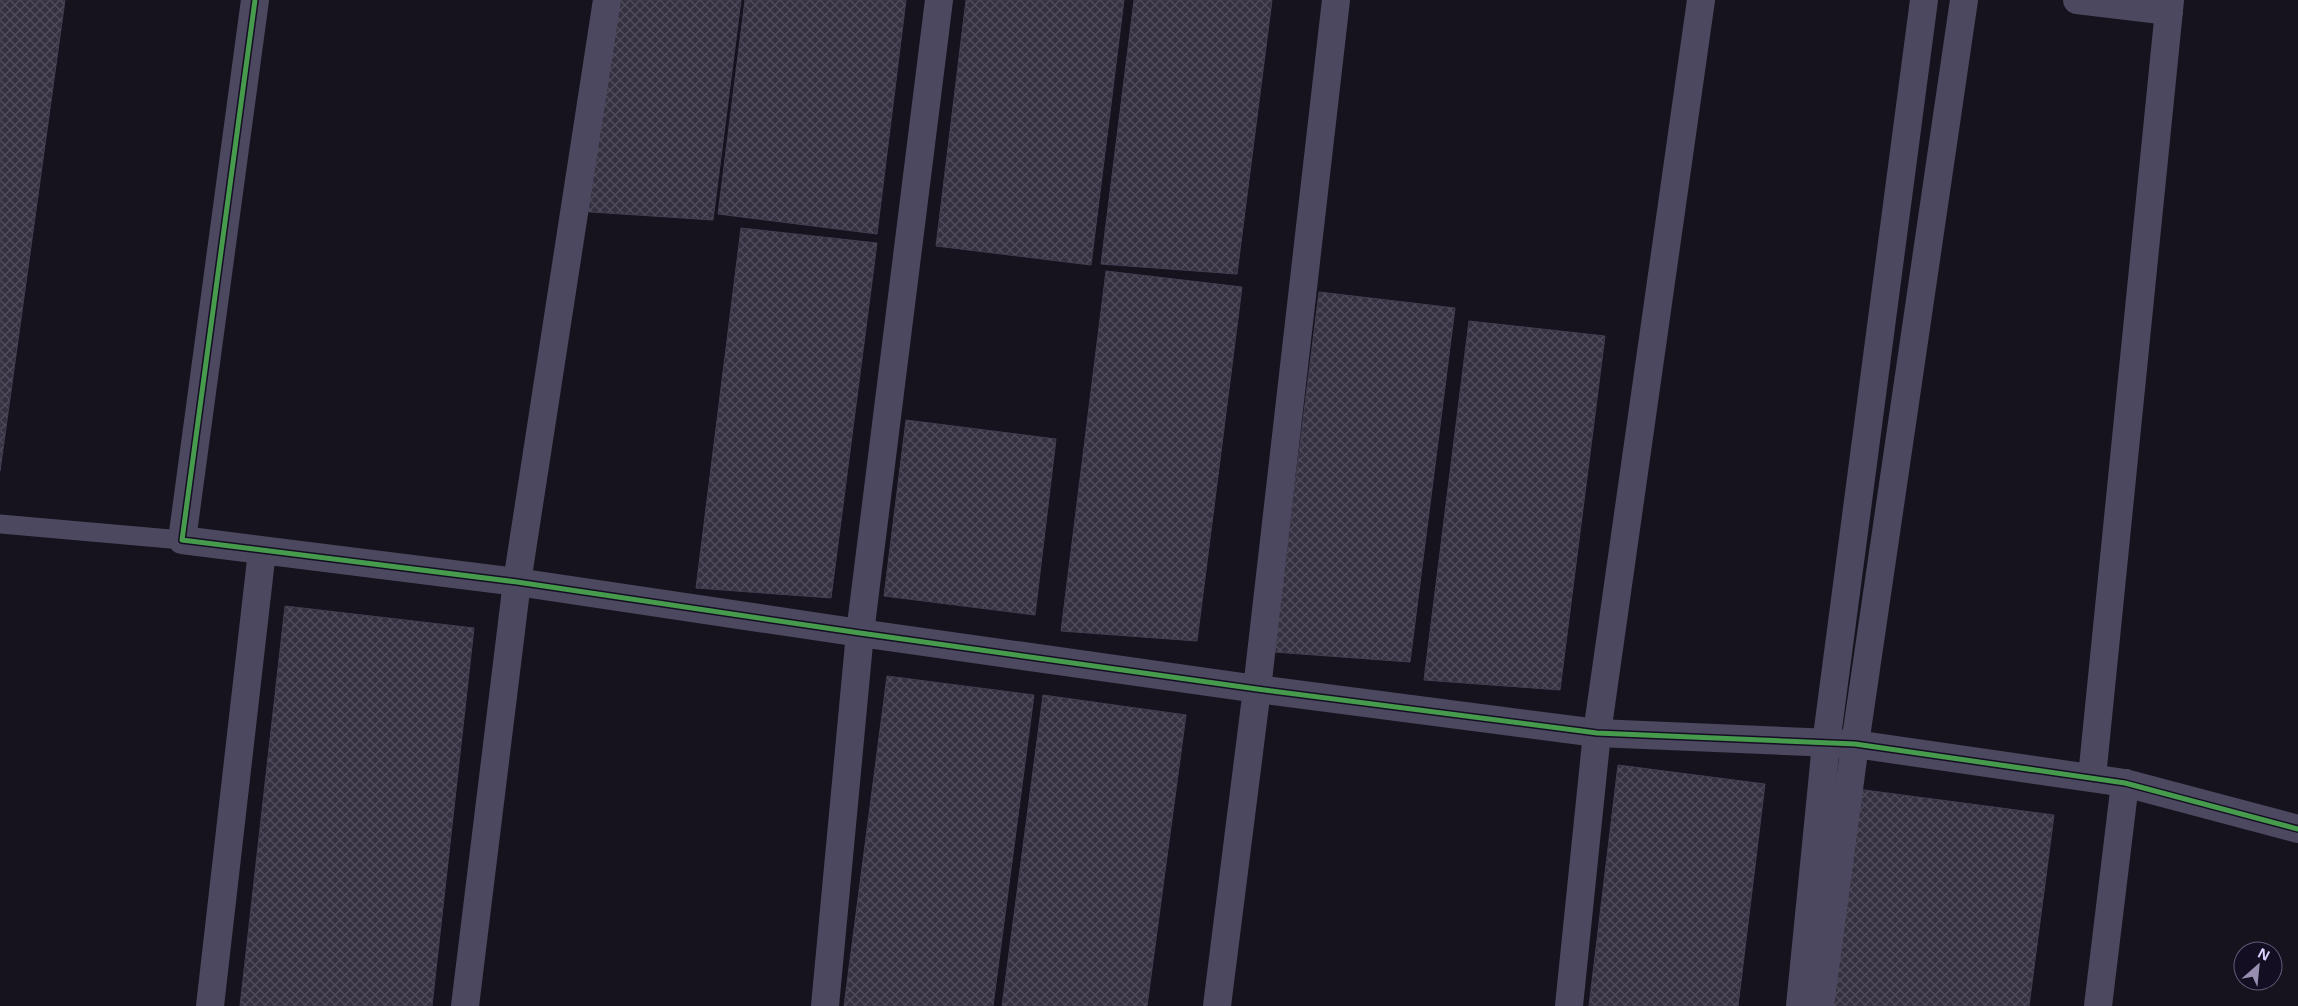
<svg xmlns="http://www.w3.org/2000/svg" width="2298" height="1006" font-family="'Noto Sans',sans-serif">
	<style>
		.building { fill: url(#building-cross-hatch); stroke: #443d52 }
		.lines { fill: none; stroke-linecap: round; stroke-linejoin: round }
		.lane { stroke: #4c485f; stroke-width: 19 }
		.street { stroke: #4c485f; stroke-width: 28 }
		.cycleway-casing { stroke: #140e23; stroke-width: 8 }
		.cycleway { stroke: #469c4c; stroke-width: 5 }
	</style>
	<defs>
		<pattern id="building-cross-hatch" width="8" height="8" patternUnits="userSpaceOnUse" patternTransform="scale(1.25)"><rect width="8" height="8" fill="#363140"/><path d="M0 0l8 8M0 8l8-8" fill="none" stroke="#524e5d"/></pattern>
	</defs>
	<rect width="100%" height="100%" fill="#16131e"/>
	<g class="building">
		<path d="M0 0H65L0 471Z"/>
		<path d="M608 0H741L713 220 576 211Z"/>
		<path d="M745 0H906L877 234 718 214Z"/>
		<path d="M966 0H1124L1091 265 936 246Z"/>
		<path d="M1134 0H1272L1237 274 1101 264Z"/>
		<path d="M741 228 877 243 831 598 696 588Z"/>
		<path d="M1106 271 1242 287 1197 641 1061 631Z"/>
		<path d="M1319 292 1455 308 1410 662 1274 652Z"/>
		<path d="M1469 321 1605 336 1560 690 1424 680Z"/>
		<path d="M906 420 1056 439 1035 615 884 596Z"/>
		<path d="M285 606 474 628 432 1006H240Z"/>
		<path d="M887 676 1034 695 993 1006H844Z"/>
		<path d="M1043 695 1186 715 1147 1006H1002Z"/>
		<path d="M1618 765 1765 784 1738 1006H1589Z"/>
		<path d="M1857 789 2054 815 2029 1006H1829Z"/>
	</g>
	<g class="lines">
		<path class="lane" d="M0 524 182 540"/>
		<g class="street">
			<path d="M255 0 182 540 517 582 860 633 1257 689 1597 733 1855 744 2125 783 2298 829"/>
			<path d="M2077 0 2169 11"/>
			<path d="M2092 777 2170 0"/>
			<path d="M210 1006 262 551"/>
			<path d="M465 1006 517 582 607 0"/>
			<path d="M825 1006 860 633 939 0"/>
			<path d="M1217 1006 1257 689 1336 0"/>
			<path d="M1569 1006 1597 733 1701 0"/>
			<path d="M1800 1006 1826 744 1924 0"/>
			<path d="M1820 1006 1855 744 1964 0"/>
			<path d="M2098 1006 2125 783"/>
		</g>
		<g class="cycleway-casing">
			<path id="cycleway" d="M255 0 182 540 517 582 860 633 1257 689 1597 733 1855 744 2125 783 2298 829"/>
		</g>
		<use href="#cycleway" class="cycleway"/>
	</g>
	<g transform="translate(2258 966) rotate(27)"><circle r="24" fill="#140e23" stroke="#645c7b"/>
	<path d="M0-4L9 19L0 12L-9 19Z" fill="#978eb0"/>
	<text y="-8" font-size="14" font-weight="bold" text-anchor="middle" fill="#dcd1ff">N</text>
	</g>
</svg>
